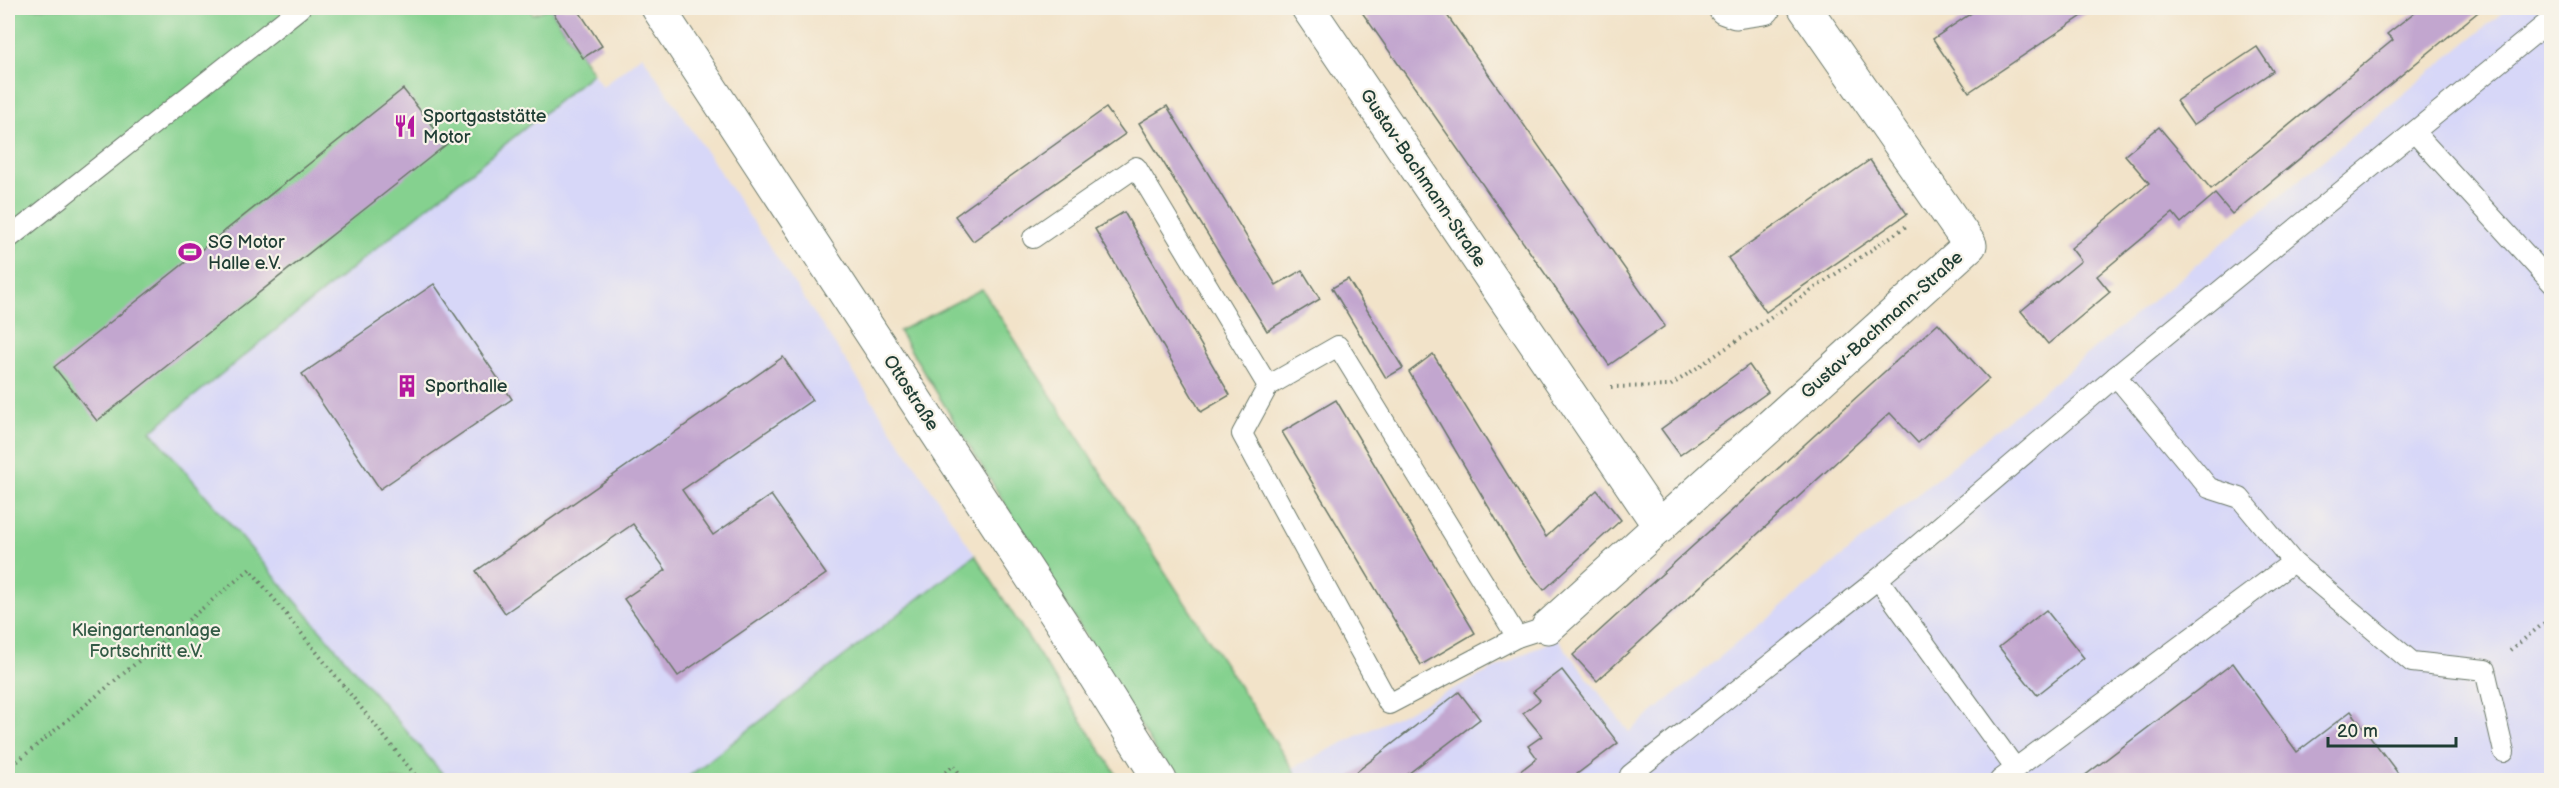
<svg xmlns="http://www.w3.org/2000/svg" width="2559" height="788" font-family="'Balsamiq Sans',sans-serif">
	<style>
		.built { fill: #d7d7f8 }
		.green { fill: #85d18f; stroke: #528762; stroke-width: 1.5 }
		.building { fill: #c2a6cf }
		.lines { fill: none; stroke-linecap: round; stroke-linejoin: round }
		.service-casing { stroke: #697768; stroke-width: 22 }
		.minor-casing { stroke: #697768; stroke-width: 35 }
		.path { stroke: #697768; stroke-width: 4; stroke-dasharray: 1.5 4.5; stroke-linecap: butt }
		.service { stroke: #fff; stroke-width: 20 }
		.minor { stroke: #fff; stroke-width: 33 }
		.labels { text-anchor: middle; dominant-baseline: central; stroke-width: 4.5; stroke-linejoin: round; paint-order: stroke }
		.poi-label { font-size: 18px; fill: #1f3d34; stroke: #f7f3e8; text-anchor: start }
		.street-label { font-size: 18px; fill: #1f3d34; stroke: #f7f3e8 }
		.park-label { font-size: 18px; fill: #335b46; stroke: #f7f3e8 }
	</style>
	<rect width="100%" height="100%" fill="#f7f3e8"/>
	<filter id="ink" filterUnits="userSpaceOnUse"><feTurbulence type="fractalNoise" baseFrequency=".0167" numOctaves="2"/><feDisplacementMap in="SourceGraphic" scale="12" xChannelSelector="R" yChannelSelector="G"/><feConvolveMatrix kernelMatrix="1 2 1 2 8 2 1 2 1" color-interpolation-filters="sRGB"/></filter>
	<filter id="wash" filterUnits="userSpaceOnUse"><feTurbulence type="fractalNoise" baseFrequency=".008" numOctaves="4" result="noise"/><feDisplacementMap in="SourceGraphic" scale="24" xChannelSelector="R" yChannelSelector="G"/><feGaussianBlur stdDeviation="1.35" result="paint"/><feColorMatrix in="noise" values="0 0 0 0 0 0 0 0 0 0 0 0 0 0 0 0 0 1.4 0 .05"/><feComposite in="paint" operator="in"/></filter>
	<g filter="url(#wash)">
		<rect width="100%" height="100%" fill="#f2e3c9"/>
		<g class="built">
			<path d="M2508 8H2551V780H1299L1292 768 1557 638 1629 732Z"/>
			<path d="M642 55 975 555 684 780H448L151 431 593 73 602 87Z"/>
		</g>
		<g class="green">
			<path d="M8 8H529L533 14 550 8 593 73 151 431 448 780H8Z"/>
			<path d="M982 289 1292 768 1299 780H1178L1156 751 899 331Z"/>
			<path d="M975 555 1120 780H684Z"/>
		</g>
		<g id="blocks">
			<g class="building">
				<path d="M550 8H577L602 46 583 58Z"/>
				<path d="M1359 8H1442L1665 326 1609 365Z"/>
				<path d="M1979 8H2094L1969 92 1933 39Z"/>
				<path d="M2420 8H2483L2232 214 2215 194 2181 223 2173 213 2097 276 2110 292 2048 344 2021 311 2081 261 2071 248 2149 183 2125 155 2159 127 2211 189 2393 40 2387 34Z"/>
				<path d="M2257 47 2273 71 2193 125 2176 101Z"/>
				<path d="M403 89 447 144 97 421 54 367Z"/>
				<path d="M1167 106 1276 285 1302 270 1320 299 1267 331 1139 123Z"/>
				<path d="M1106 108 1125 134 973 241 955 216Z"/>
				<path d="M1870 160 1907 214 1766 312 1728 258Z"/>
				<path d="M1124 212 1230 395 1201 412 1095 229Z"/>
				<path d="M1348 279 1403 368 1386 378 1332 288Z"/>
				<path d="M434 284 512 399 380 489 302 374Z"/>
				<path d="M1938 323 1989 379 1918 443 1890 413 1597 681 1573 655Z"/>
				<path d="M1433 354 1546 537 1597 490 1621 520 1544 590 1520 560 1409 372Z"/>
				<path d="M783 357 812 400 682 490 713 535 771 495 826 574 678 676 624 599 666 570 633 524 505 613 476 571Z"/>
				<path d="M1749 365 1768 392 1680 455 1661 429Z"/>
				<path d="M1336 400 1475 633 1421 665 1282 432Z"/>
				<path d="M2046 610 2084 658 2037 695 1999 647Z"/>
				<path d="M2233 663 2297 752 2351 711 2403 780H2079Z"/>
				<path d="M1562 670 1618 743 1569 780H1509L1537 758 1528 746 1542 736 1523 713 1540 700 1533 692Z"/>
				<path d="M1459 692 1480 719 1400 780H1346Z"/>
			</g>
		</g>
	</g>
	<g filter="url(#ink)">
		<use href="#blocks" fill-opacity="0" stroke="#697768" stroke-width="1.5"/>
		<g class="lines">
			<g class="service-casing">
				<g id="service">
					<path d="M2415 133 2552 283"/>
					<path d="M1033 238 1136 167 1268 386 1242 434 1389 704 1517 637 1548 627"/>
					<path d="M8 239 300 8"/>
					<path d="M2116 376 2209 488 2240 498 2293 562 2412 662 2485 670 2504 752"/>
					<path d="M1268 386 1338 346 1517 637"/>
					<path d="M1878 579 2015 768"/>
					<path d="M1629 780 1630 775 1878 579 2116 376 2552 19"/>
					<path d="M2000 780 2293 562"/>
				</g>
			</g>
			<g class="minor-casing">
				<g id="minor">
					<path d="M658 8 1063 625 1160 780"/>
					<path d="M1308 8 1660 527"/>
					<path d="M1725 8 1736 12 1764 8"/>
					<path d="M1548 627 1970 245 1805 8"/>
				</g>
			</g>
			<g class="path">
				<path d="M1611 387 1670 386 1908 225"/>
				<path d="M2510 650 2552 617"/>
				<path d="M8 769 250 569 419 780"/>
				<path d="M936 780 954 765 963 780"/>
			</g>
			<use href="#service" class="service"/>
			<use href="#minor" class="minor"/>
		</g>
	</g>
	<defs>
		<g id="restaurant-bare" transform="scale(1.8)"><path d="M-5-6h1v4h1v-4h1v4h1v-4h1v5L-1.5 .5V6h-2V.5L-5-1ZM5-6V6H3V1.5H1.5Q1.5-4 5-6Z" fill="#b5179e" stroke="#f7f3e8" stroke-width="2.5" paint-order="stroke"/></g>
		<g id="stadium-bare" transform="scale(1.8)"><path d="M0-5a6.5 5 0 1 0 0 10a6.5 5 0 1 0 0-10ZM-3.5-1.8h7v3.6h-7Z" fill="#b5179e" stroke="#f7f3e8" stroke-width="2.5" paint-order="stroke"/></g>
		<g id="building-bare" transform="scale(1.8)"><path d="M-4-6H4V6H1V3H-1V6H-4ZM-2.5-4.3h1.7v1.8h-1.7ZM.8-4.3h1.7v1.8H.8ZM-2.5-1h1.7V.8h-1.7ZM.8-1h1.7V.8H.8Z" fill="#b5179e" stroke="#f7f3e8" stroke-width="2.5" paint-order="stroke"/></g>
	</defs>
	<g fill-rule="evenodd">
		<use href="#restaurant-bare" x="405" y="126"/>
		<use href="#stadium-bare" x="190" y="252"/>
		<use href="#building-bare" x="407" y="386"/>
	</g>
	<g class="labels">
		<g class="poi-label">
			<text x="423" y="116">Sportgaststätte<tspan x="423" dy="21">Motor</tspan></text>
			<text x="208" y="242">SG Motor<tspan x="208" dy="21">Halle e.V.</tspan></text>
			<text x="425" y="386">Sporthalle</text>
		</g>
		<g class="street-label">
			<text transform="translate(1423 178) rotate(56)">Gustav-Bachmann-Straße</text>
			<text transform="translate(1882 325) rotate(-42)">Gustav-Bachmann-Straße</text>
			<text transform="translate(911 393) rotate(57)">Ottostraße</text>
		</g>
		<g class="park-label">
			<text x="146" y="630">Kleingartenanlage<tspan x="146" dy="21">Fortschritt e.V.</tspan></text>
		</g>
	</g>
	<rect width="2559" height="788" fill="none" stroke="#f7f3e8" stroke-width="30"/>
	<path d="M2328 737v9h128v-9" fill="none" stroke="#1f3d34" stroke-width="3"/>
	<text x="2337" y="737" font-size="18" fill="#1f3d34" stroke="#f7f3e8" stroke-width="4.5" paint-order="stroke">20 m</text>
</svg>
